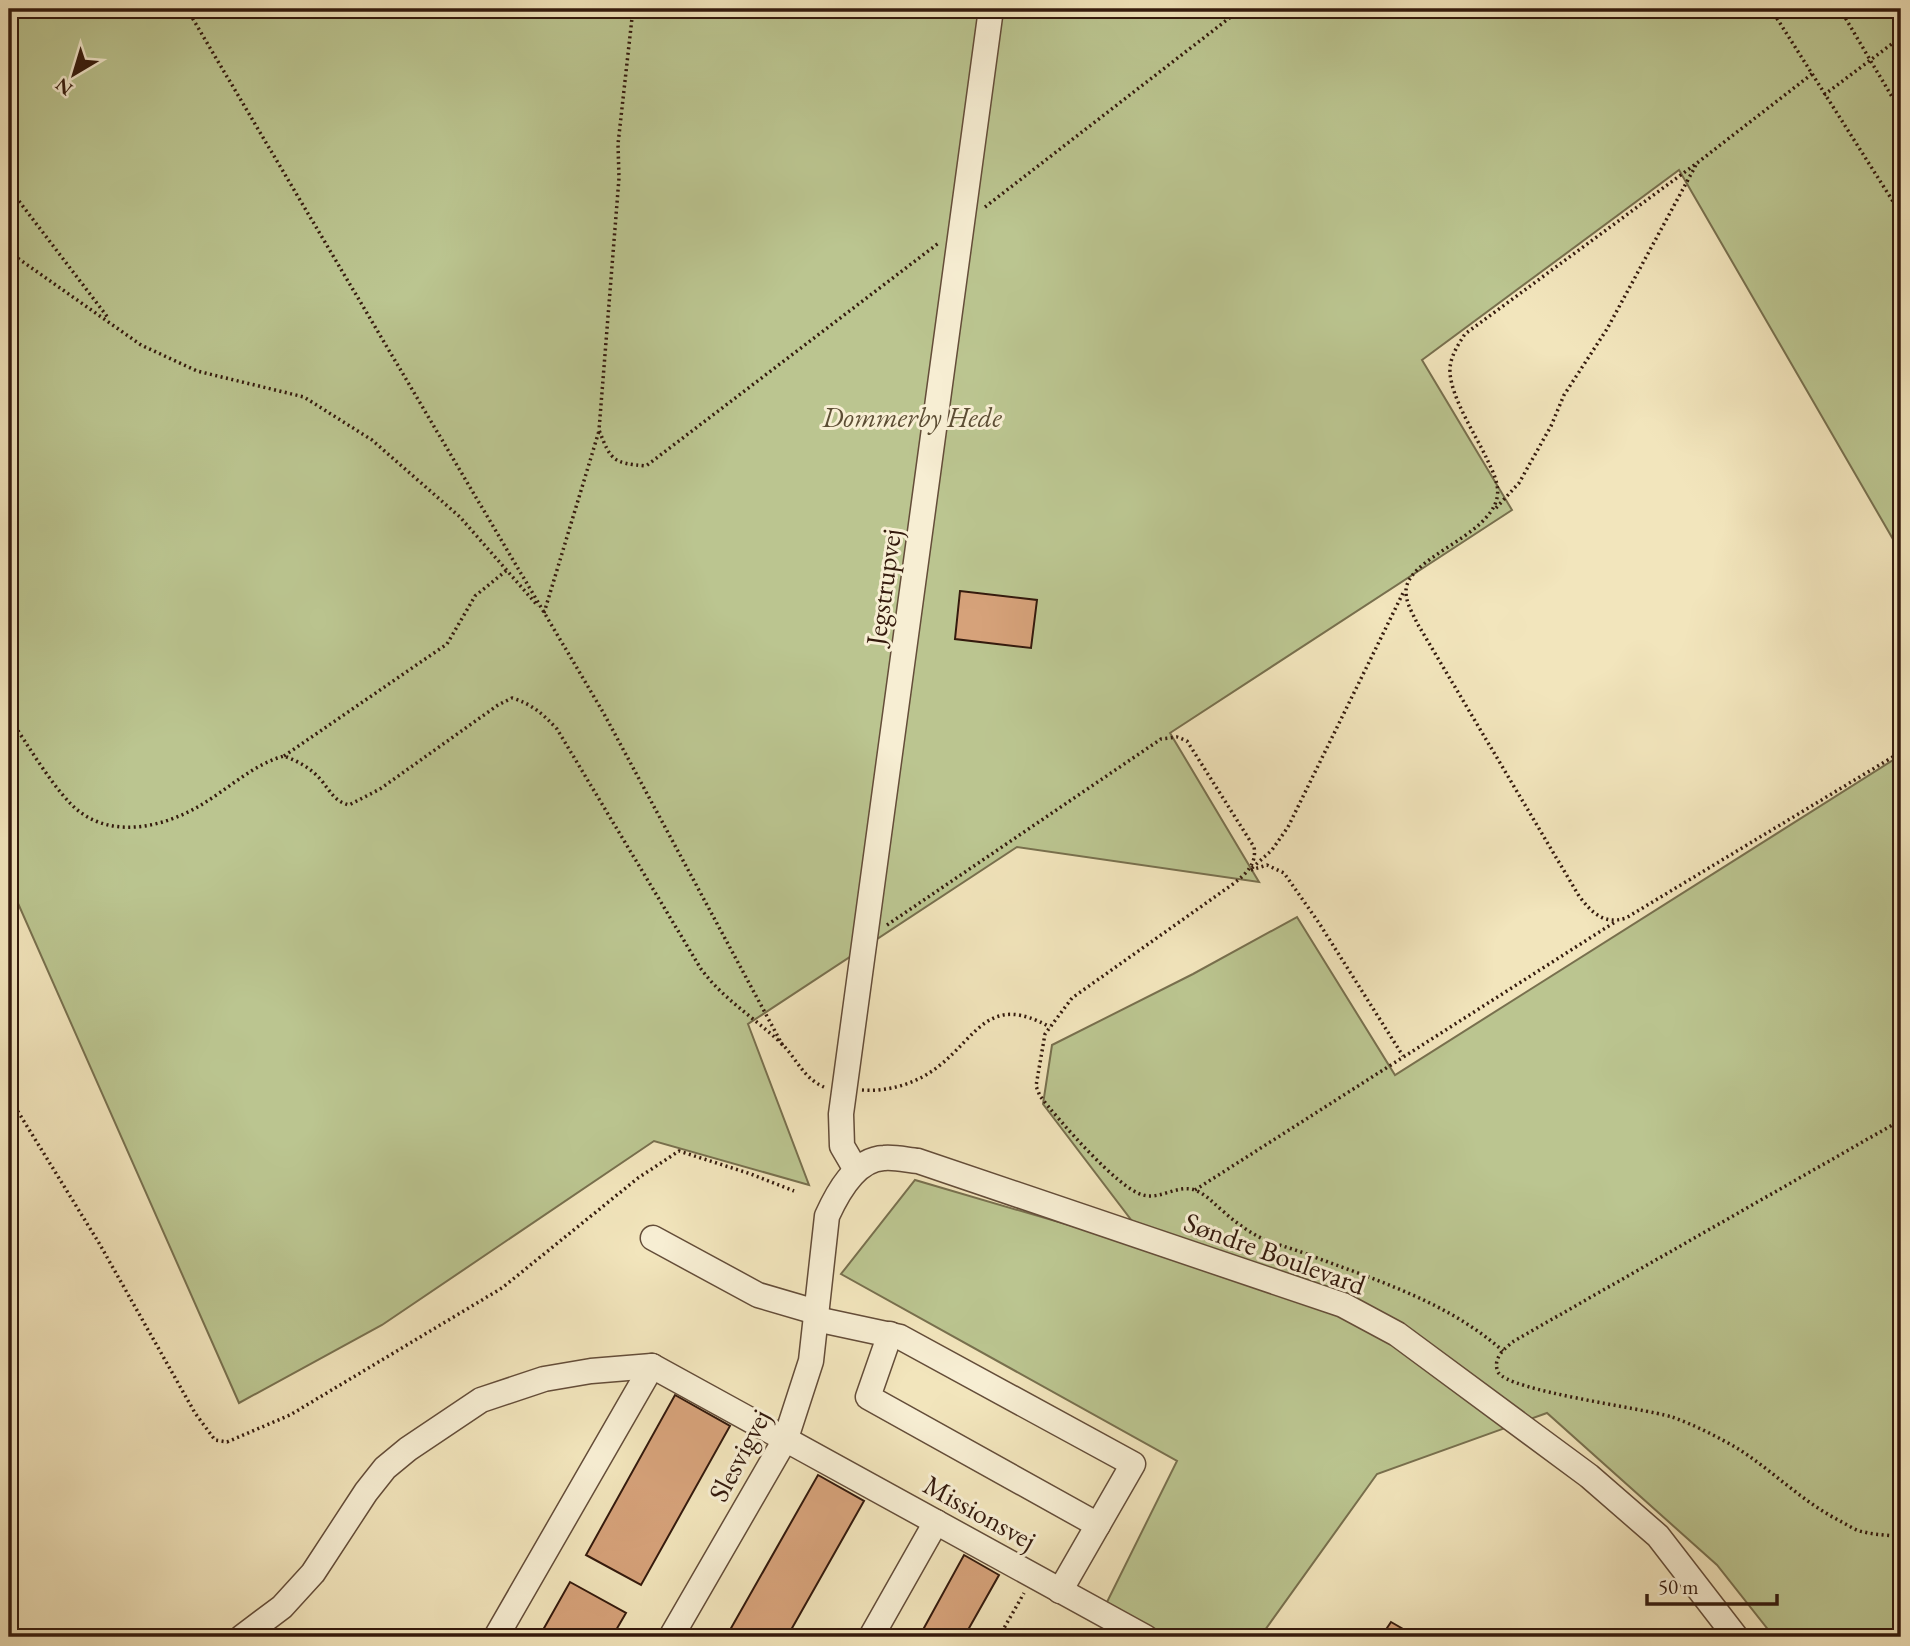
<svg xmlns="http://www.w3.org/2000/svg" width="1910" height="1646" font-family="'EB Garamond',serif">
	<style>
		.green { fill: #bbc590; stroke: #78704e; stroke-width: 2 }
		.building { fill: #d6a27a; stroke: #341a0d; stroke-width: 2 }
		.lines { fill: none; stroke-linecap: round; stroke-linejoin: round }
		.minor-casing { stroke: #644d39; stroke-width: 27 }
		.path { stroke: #341a0d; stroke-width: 3.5; stroke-dasharray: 2 3.5; stroke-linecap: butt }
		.minor { stroke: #f7eed3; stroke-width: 24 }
		.labels { text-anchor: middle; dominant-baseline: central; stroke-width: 6; stroke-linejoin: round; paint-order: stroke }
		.park-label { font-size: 28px; font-style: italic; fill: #5c4d34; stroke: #f7eed3 }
		.street-label { font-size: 28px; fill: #341a0d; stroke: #f7eed3 }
	</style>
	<rect width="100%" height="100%" fill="#f2e5bc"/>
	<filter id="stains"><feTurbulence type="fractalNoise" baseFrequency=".00286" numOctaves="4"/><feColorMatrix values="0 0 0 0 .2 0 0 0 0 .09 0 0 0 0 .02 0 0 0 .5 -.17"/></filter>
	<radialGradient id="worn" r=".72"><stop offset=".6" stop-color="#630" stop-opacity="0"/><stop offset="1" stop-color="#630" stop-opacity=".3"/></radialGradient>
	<g class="green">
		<path d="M9 9H1901V553L1679 170 1422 360 1512 510 1170 733 1259 882 1017 847 748 1024 809 1185 654 1141 382 1325 239 1403 9 883Z"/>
		<path d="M1901 755V1637H1774L1717 1565 1547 1413 1377 1474 1260 1637H1171L1106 1604 1177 1461 841 1274 915 1180 1154 1250 1043 1104 1052 1045 1193 974 1297 917 1395 1075Z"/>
	</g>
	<g class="building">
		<path d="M960 591 1037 600 1031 648 955 639Z"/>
		<path d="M675 1395 730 1426 641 1585 586 1555Z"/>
		<path d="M818 1475 864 1501 787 1637H726Z"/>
		<path d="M964 1555 999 1575 964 1637H919Z"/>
		<path d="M570 1582 626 1613 612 1637H539Z"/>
		<path d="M1391 1622 1417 1637H1381Z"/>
	</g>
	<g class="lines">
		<g class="minor-casing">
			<g id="minor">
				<path d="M856 1170 842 1146 841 1114 991 9"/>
				<path d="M653 1238 758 1295 816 1312"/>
				<path d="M816 1319 900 1337 1133 1464 1060 1591"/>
				<path d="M890 1334 868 1397 1098 1525"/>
				<path d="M242 1637 282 1607 313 1573 366 1492 385 1468 408 1449 481 1400 544 1379 591 1371 652 1366 1145 1637"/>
				<path d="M496 1637 652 1366"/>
				<path d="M671 1637 786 1438 811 1361 827 1216C837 1194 855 1159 884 1158 895 1157 907 1160 918 1161L1343 1305 1397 1334 1589 1476 1658 1536 1736 1637"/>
				<path d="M871 1637 936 1522"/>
			</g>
		</g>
		<g class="path">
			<path d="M187 9 603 712 783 1046"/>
			<path d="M633 9 618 144 619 178 599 430C611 461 613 463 646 466L940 242"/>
			<path d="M1771 9 1901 214"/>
			<path d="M1840 9 1901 112"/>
			<path d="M9 10 14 9"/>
			<path d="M1812 74 1697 163 1465 334C1457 346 1449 359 1450 373 1452 399 1475 434 1486 457 1492 470 1500 484 1497 498 1488 538 1405 558 1406 592 1406 603 1413 614 1417 623L1579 896C1592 913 1604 925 1626 918L1901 752"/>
			<path d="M1824 95 1901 37"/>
			<path d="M9 188 109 319"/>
			<path d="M985 207 1241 9"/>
			<path d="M9 252 141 345 197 371 304 397 372 440 460 517 538 606"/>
			<path d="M1496 508 1519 483 1551 426 1564 395 1607 329 1696 165"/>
			<path d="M544 613 599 431"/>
			<path d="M9 717C26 742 57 795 80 812 116 839 166 826 201 805 228 789 254 764 284 756 298 761 312 769 321 780 331 792 334 801 349 805L380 789 498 705 512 698C532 704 543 714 557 729L701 969C724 1000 755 1018 782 1044 797 1059 803 1078 824 1087"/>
			<path d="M284 756 447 644 475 596 507 570"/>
			<path d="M1252 868 1272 850 1288 827 1404 591"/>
			<path d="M1251 870 1267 865 1284 873 1319 923 1403 1056"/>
			<path d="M887 925 1161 739 1177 737 1187 741 1254 847C1257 864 1246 874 1233 884L1072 998 1045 1034 1036 1086 1040 1096C1057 1118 1118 1189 1143 1195 1160 1200 1178 1184 1195 1190 1207 1195 1214 1204 1224 1212 1236 1223 1249 1232 1263 1239 1278 1245 1294 1249 1309 1255 1376 1280 1448 1302 1503 1351"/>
			<path d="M862 1090C889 1092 918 1083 939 1066 978 1035 989 993 1050 1027"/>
			<path d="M9 1097 99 1243 195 1413 215 1440 227 1442 290 1415 502 1288 638 1178 679 1151 751 1174 794 1191"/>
			<path d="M1901 1120 1514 1341C1505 1348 1492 1358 1498 1372 1508 1391 1643 1408 1672 1417 1695 1425 1720 1438 1740 1450 1774 1472 1803 1502 1840 1521 1848 1525 1856 1531 1864 1532 1876 1535 1889 1535 1901 1537"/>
			<path d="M1195 1190 1615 922"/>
			<path d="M999 1637 1024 1593"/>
		</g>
		<use href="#minor" class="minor"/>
	</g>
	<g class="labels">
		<g class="park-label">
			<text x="912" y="417">Dommerby Hede</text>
		</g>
		<g class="street-label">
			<text transform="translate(883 587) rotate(-82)">Jegstrupvej</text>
			<text transform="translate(1275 1253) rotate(20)">Søndre Boulevard</text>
			<text transform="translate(739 1455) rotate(-62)">Slesvigvej</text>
			<text transform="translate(980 1512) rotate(29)">Missionsvej</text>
		</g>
	</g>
	<rect width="1910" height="1646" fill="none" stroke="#f2e5bc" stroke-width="35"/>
	<rect x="10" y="10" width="1889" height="1625" fill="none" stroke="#341a0d" stroke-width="3.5"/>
	<rect x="18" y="18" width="1875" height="1611" fill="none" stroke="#341a0d" stroke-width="2"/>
	<g transform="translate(74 74) rotate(218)" stroke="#f7eed3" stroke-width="5" paint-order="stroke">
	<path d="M0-5L12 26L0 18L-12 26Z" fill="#341a0d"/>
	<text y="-10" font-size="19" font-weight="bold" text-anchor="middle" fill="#341a0d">N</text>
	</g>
	<path d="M1647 1594v10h130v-10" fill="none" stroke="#341a0d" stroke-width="3.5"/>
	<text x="1658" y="1594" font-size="21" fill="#341a0d" stroke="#f7eed3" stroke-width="5" paint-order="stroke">50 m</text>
	<rect width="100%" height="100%" filter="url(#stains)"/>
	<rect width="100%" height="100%" fill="url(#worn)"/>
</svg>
